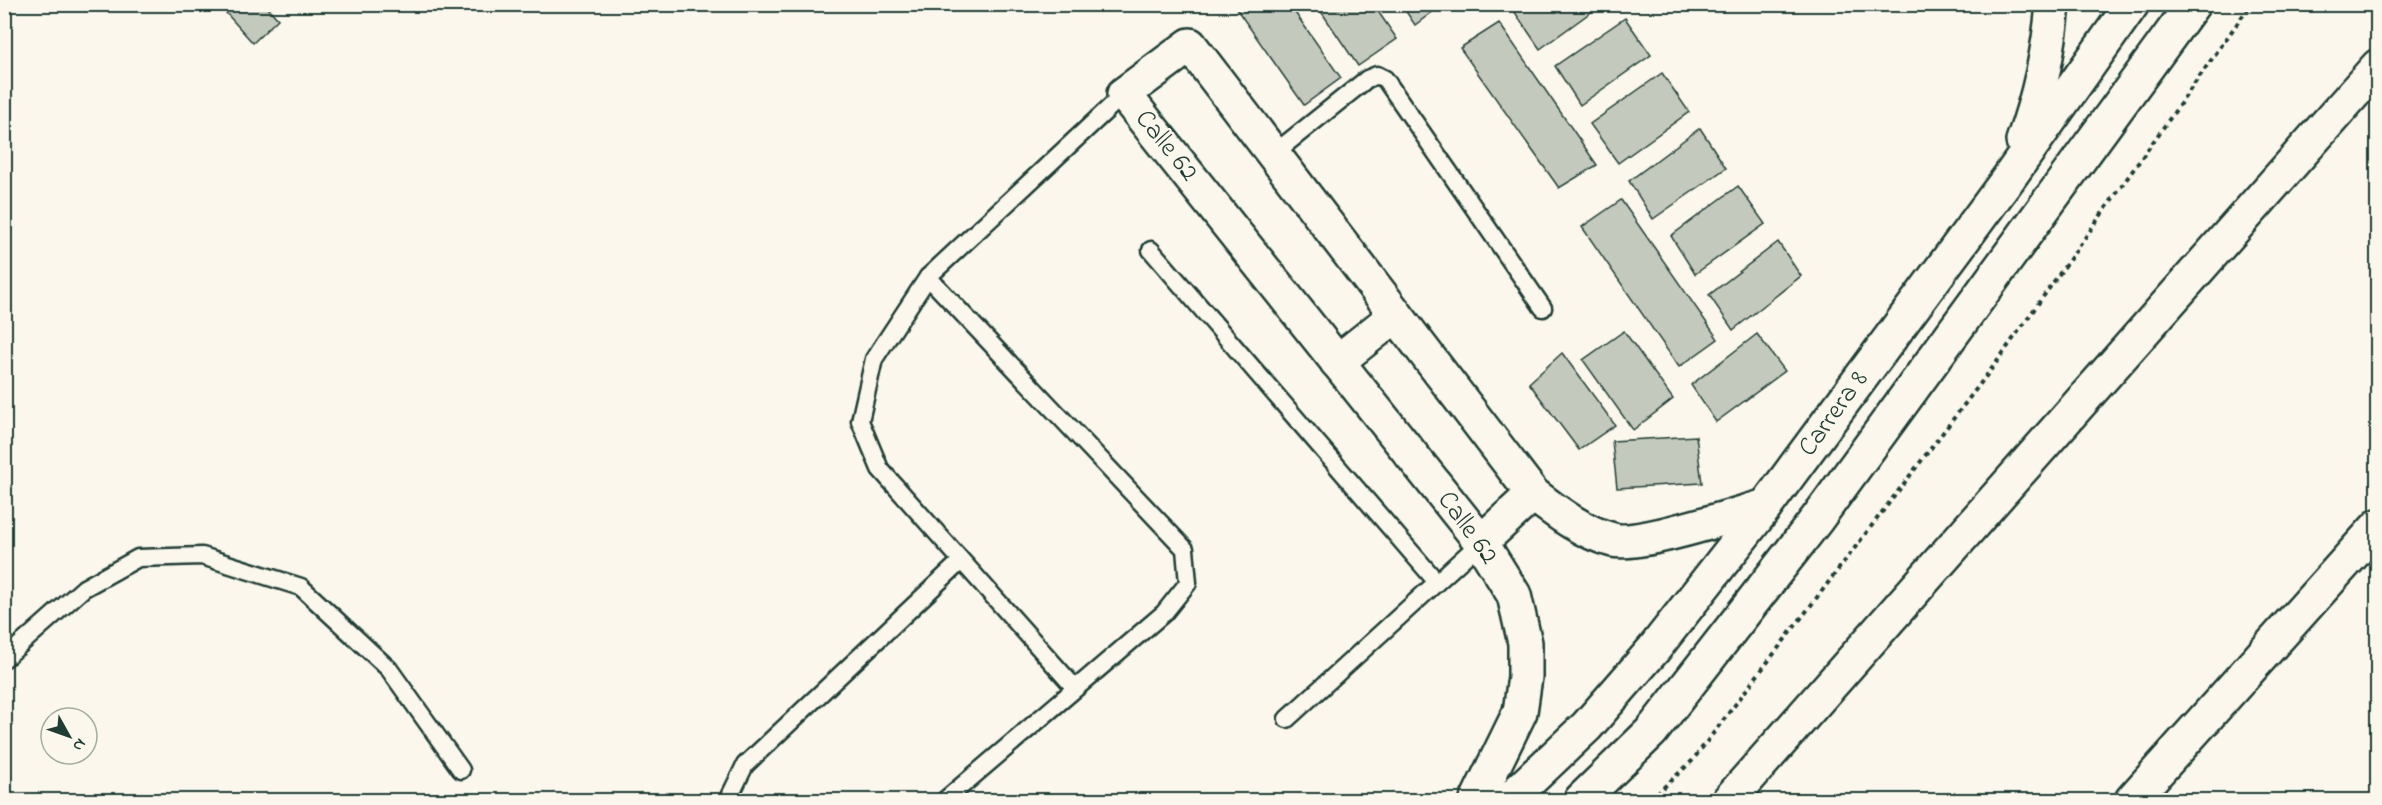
<svg xmlns="http://www.w3.org/2000/svg" width="2382" height="805" font-family="'Indie Flower',sans-serif">
	<style>
		.building { fill: #c4c9be; stroke: #1f3d34; stroke-width: 1.5 }
		.lines { fill: none; stroke-linecap: round; stroke-linejoin: round }
		.service-casing { stroke: #1f3d34; stroke-width: 21 }
		.minor-casing { stroke: #1f3d34; stroke-width: 38 }
		.primary-casing { stroke: #1f3d34; stroke-width: 38 }
		.path { stroke: #1f3d34; stroke-width: 4; stroke-dasharray: 4.5 4.5; stroke-linecap: butt }
		.service { stroke: #fbf7ec; stroke-width: 16 }
		.minor { stroke: #fbf7ec; stroke-width: 33 }
		.primary { stroke: #fbf7ec; stroke-width: 33 }
		.labels { text-anchor: middle; dominant-baseline: central; stroke-width: 4.5; stroke-linejoin: round; paint-order: stroke }
		.street-label { font-size: 27px; fill: #1f3d34; stroke: #fbf7ec }
	</style>
	<rect width="100%" height="100%" fill="#fbf7ec"/>
	<filter id="ink" filterUnits="userSpaceOnUse"><feTurbulence type="fractalNoise" baseFrequency=".0167" numOctaves="2"/><feDisplacementMap in="SourceGraphic" scale="12" xChannelSelector="R" yChannelSelector="G"/><feConvolveMatrix kernelMatrix="1 2 1 2 8 2 1 2 1" color-interpolation-filters="sRGB"/></filter>
	<g filter="url(#ink)">
		<g class="building">
			<path d="M218 4H274L269 9 278 19 253 43Z"/>
			<path d="M1233 4H1289L1341 78 1304 105Z"/>
			<path d="M1316 4H1373L1397 39 1358 66Z"/>
			<path d="M1401 4H1443L1415 25Z"/>
			<path d="M1523 4H1602L1540 49 1514 11Z"/>
			<path d="M1625 18 1651 55 1580 105 1555 66Z"/>
			<path d="M1499 23 1597 165 1559 188 1460 48Z"/>
			<path d="M1662 73 1689 112 1618 163 1590 124Z"/>
			<path d="M1700 128 1726 168 1653 219 1629 181Z"/>
			<path d="M1738 186 1765 224 1695 274 1671 236Z"/>
			<path d="M1621 200 1718 339 1679 367 1582 227Z"/>
			<path d="M1778 242 1801 276 1733 330 1709 295Z"/>
			<path d="M1624 331 1673 399 1633 430 1583 360Z"/>
			<path d="M1757 334 1785 371 1716 422 1691 385Z"/>
			<path d="M1562 353 1615 425 1579 450 1529 383Z"/>
			<path d="M1696 436 1702 483 1617 488 1612 441Z"/>
		</g>
		<g class="lines">
			<g class="service-casing">
				<g id="service">
					<path d="M1272 155 1367 79 1377 75 1385 79 1543 308"/>
					<path d="M1151 250 1436 581"/>
					<path d="M928 277 1185 549 1188 583 1164 613 945 800"/>
					<path d="M4 659 84 588 138 558 202 556 301 587 389 669 461 770"/>
					<path d="M1075 688 880 469 860 421 874 359 928 277 1124 94"/>
					<path d="M1287 719 1481 542"/>
					<path d="M728 800 745 765 961 561"/>
				</g>
			</g>
			<g class="minor-casing">
				<g id="minor">
					<path d="M1337 362 1396 315"/>
					<path d="M1481 542 1533 494"/>
					<path d="M1477 800 1520 712 1525 677V643L1514 595 1481 542 1124 94 1190 45 1533 494C1558 513 1582 532 1613 540 1638 547 1737 514 1766 506"/>
					<path d="M1729 800 2378 66"/>
					<path d="M2132 800 2378 526"/>
				</g>
			</g>
			<g class="primary-casing">
				<g id="primary">
					<path d="M2023 141C2039 97 2049 52 2053 4"/>
					<path d="M1509 800 1587 726 1654 649 1766 506 2008 179 2132 4"/>
					<path d="M1581 800 1651 732 1817 519 2193 4"/>
				</g>
			</g>
			<path class="path" d="M1650 800 1692 761 1996 363 2251 4"/>
			<use href="#service" class="service"/>
			<use href="#minor" class="minor"/>
			<use href="#primary" class="primary"/>
		</g>
	</g>
	<g class="labels">
		<g class="street-label">
			<text transform="translate(1166 146) rotate(51)">Calle 62</text>
			<text transform="translate(1834 414) rotate(-54)">Carrera 8</text>
			<text transform="translate(1467 528) rotate(54)">Calle 62</text>
		</g>
	</g>
	<rect width="2382" height="805" fill="none" stroke="#fbf7ec" stroke-width="24"/>
	<rect x="12" y="12" width="2358" height="781" fill="none" stroke="#1f3d34" stroke-width="2" filter="url(#ink)"/>
	<g transform="translate(69 736) rotate(130)"><circle r="28" fill="#fbf7ec" stroke="#a3ada2" stroke-width="1.5"/>
	<path d="M0-4.5L10 22L0 15L-10 22Z" fill="#1f3d34"/>
	<text y="-9" font-size="16" font-weight="bold" text-anchor="middle" fill="#1f3d34">N</text>
	</g>
</svg>
